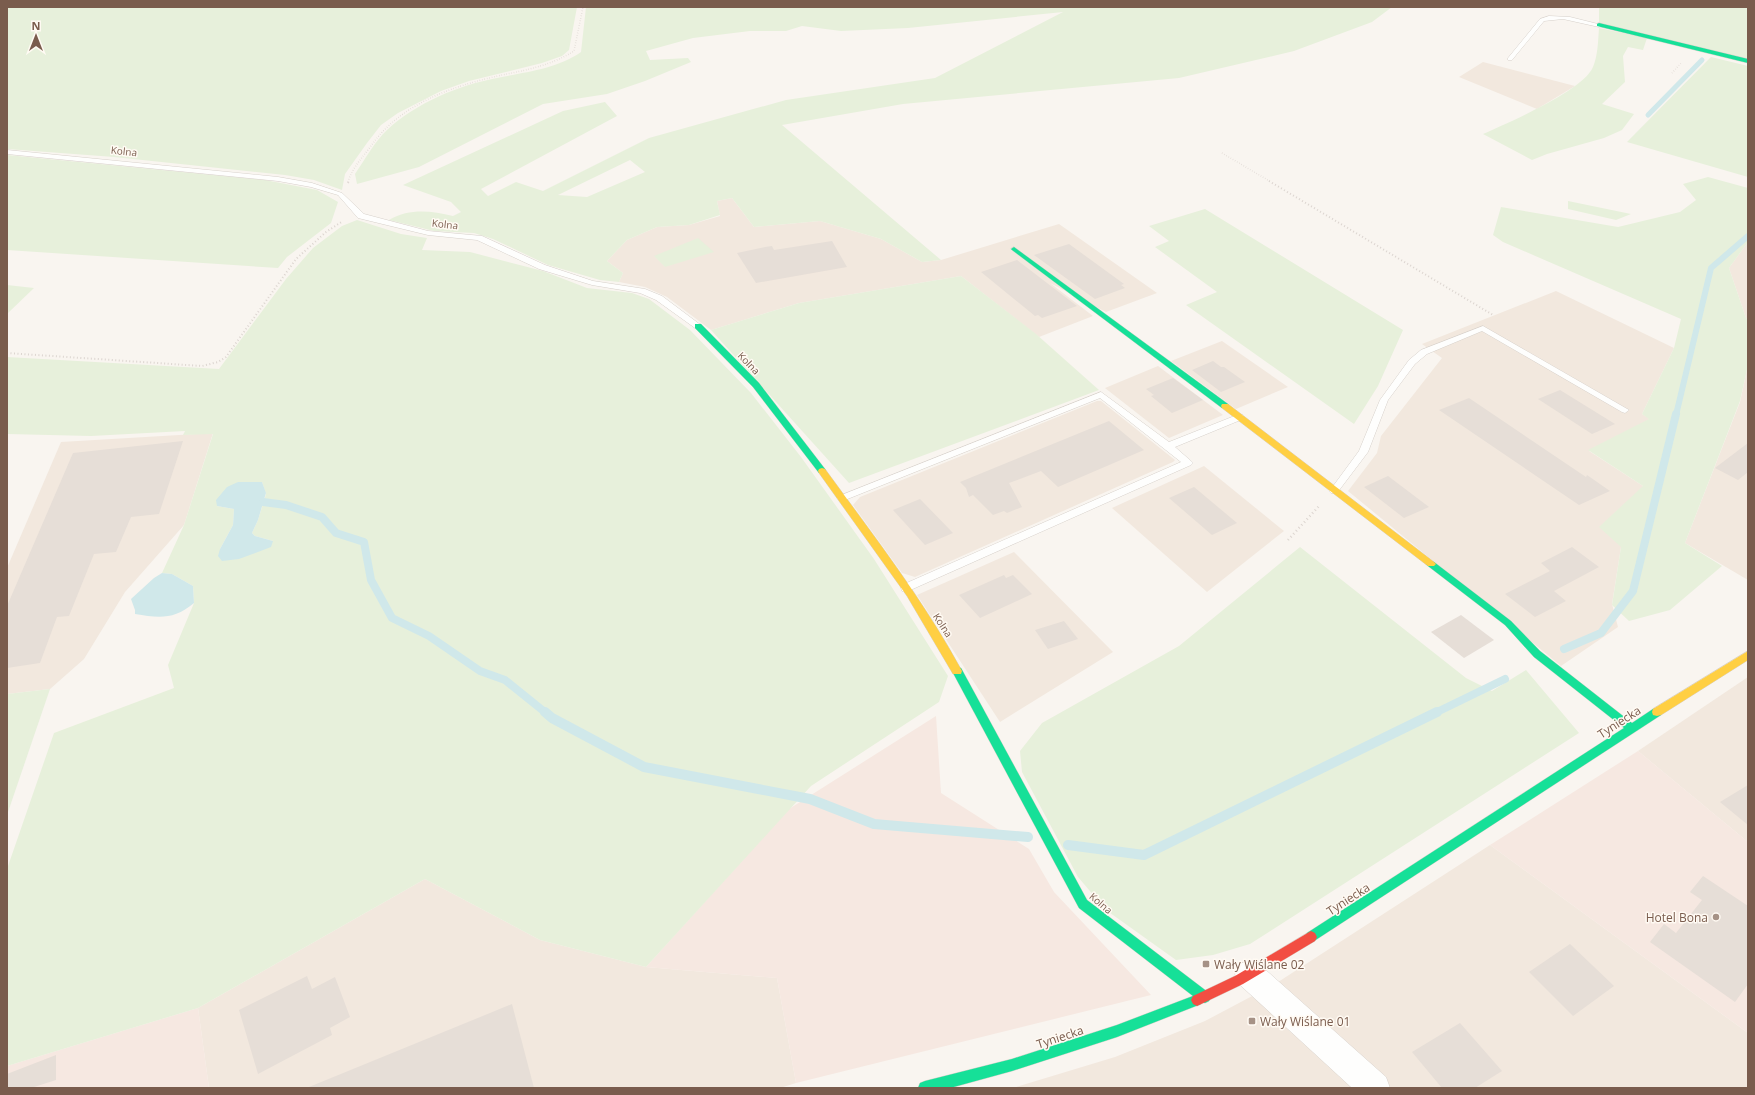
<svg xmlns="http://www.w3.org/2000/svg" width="1755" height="1095" font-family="'Open Sans',sans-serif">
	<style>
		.residential { fill: #f2e8de }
		.commercial { fill: #f6e8e1 }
		.green { fill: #e7f0db; fill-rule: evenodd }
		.water { fill: #d0e8ea }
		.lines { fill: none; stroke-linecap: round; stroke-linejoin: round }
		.stream-far3 { stroke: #d0e8ea; stroke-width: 5 }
		.stream-far2 { stroke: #d0e8ea; stroke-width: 6 }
		.stream-far1 { stroke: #d0e8ea; stroke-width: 8 }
		.stream { stroke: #d0e8ea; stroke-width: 10 }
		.building { fill: #e6ded7 }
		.lane-casing { stroke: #d7d1cb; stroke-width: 1 }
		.street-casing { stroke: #d7d1cb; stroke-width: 1 }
		.fast-casing { stroke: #d9d2cb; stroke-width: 1 }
		.slow-casing { stroke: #d9d2cb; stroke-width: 1 }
		.jam-casing { stroke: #d9d2cb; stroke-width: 1 }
		.path-far2 { stroke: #dcd5d0; stroke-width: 1.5; stroke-dasharray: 0.5 2; stroke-linecap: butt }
		.path-far1 { stroke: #dcd5d0; stroke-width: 2; stroke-dasharray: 1 2.5; stroke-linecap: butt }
		.path { stroke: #dcd5d0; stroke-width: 2.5; stroke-dasharray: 1 3; stroke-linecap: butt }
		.lane { fill: #fefefd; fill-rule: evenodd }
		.street { fill: #fefefd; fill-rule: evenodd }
		.fast { fill: #16e098; fill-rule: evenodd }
		.slow { fill: #ffcf43; fill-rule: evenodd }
		.jam { fill: #f24e42; fill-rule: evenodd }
		.poi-dot { fill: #a69286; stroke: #fffaf3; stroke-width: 1.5 }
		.labels { text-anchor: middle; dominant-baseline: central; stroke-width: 3; stroke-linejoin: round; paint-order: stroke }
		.street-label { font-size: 10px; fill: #7a5c4d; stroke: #fffaf3 }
		.near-street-label { font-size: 12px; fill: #7a5c4d; stroke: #fffaf3 }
		.near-poi-label { font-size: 12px; fill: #7a5c4d; stroke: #fffaf3; text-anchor: start }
	</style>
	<rect width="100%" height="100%" fill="#f9f5f0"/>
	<g class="residential">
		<path d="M1483 62 1575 86 1537 109 1459 77Z"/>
		<path d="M732 198 754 227 820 221 881 239 922 262 941 260 1059 224 1157 293 1106 312 1050 283 1093 316 1039 337 961 276 799 303 711 330 667 297 645 287 619 282 623 273 607 261 627 240 657 227 689 225 720 216 717 201Z"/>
		<path d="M1748 242V319L1746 318 1729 268Z"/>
		<path d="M1556 291 1674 348 1642 414 1650 419 1589 451 1643 486 1621 547 1612 604 1618 627 1561 666 1348 491 1377 453 1381 436 1442 358 1422 344Z"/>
		<path d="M1222 341 1288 387 1236 409 1171 361Z"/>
		<path d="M1748 365V580L1685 543 1740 402Z"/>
		<path d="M1158 366 1223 415 1169 438 1105 388Z"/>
		<path d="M1097 401H1101L1175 460 1173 462 915 577 902 573 853 505 860 497Z"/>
		<path d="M213 433 184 525 125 592 84 659 50 689 7 694V568L61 442Z"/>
		<path d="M1204 466 1284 531 1207 592 1112 508Z"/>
		<path d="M1014 552 1113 652 1000 722 917 595Z"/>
		<path d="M1748 677V842L1638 751Z"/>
		<path d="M1490 845 1748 1033V1088H1013L1115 1057 1205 1021 1275 984Z"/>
		<path d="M425 879 540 940 646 967 777 978 796 1083 780 1088H209L198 1008Z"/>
	</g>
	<g class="commercial">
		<path d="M936 716 941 793 1029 849 1054 892 1151 995 796 1083 777 978 646 967 789 809Z"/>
		<path d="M1638 751 1748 842V1033L1490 845Z"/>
		<path d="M198 1008 209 1088H7V1066Z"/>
	</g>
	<g class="green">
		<path d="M7 7H577L569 50 562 56 542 63 469 81 441 91 398 113 381 125 367 143 345 174 342 190 314 180 285 175 114 157 7 149Z"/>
		<path d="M586 7H1392L1372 22 1294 51 1179 78 903 104 782 125 941 260 922 262 881 239 820 221 754 227 732 198 717 201 720 215 689 225 657 227 627 240 607 261 623 273 619 282 600 280 548 265 493 239 474 233 434 231 389 220C410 208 431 211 453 216L461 212 451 202 403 185 563 111 605 102 617 116 481 189 488 196 516 182 543 191 649 138 786 100 935 78 1063 12 908 28 841 31 802 26 786 31H750L693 38 646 51 650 60 688 58 691 62 645 81 607 94 543 104 419 167 357 184 355 174C364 161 375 141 387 130 416 103 459 85 497 78 525 72 557 69 581 52ZM630 160 645 172 587 197 558 195Z"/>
		<path d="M1599 7H1748V59L1599 23Z"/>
		<path d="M1599 28 1647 38 1643 50 1628 47 1623 56 1625 82 1602 104 1634 114 1622 130 1604 138 1547 154 1532 160 1483 134C1507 123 1583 91 1593 67 1598 55 1598 41 1599 28Z"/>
		<path d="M1711 57 1748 66V177L1627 142Z"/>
		<path d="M7 155 265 180 317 190 338 202 331 223 287 257 278 268 7 250Z"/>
		<path d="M1708 177 1748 188V242L1729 268 1746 318 1748 319V365L1740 401 1685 543 1722 566 1670 610 1629 621 1612 605 1621 547 1599 527 1643 486 1588 450 1649 419 1642 414 1674 348 1681 319 1503 242 1493 235 1501 207 1618 227 1680 212 1696 200 1683 184Z"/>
		<path d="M1568 201 1631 214 1616 220 1568 209Z"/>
		<path d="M1205 209 1403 330 1378 386 1354 424 1186 305 1217 292 1155 247 1169 241 1149 226Z"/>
		<path d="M357 220 401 234 427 238 422 250 470 252 543 271 587 288 632 293 649 299 690 330 751 393 801 457 874 559 948 676 939 702 811 786 646 967 540 940 425 879 198 1008 7 1066V869L54 733 174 688 168 665 194 603 193 586 172 574 162 573 184 525 213 434 183 435 185 431 91 436 7 434V357L219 369 286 279 313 248 342 226ZM238 482H262L266 494 258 520 252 533 255 536 273 541 220 549 233 525 234 509 217 506Z"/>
		<path d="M698 238 714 252 665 267 654 256Z"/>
		<path d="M961 276 1036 334 1099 390 849 483 711 330 799 303Z"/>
		<path d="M7 285 34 288 7 314Z"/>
		<path d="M1300 547 1466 678 1492 691 1526 670 1579 733 1250 944 1213 955 1176 960 1106 910 1078 877 1022 772 1020 751 1042 723 1179 646Z"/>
		<path d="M50 689 7 815V694Z"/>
	</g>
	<g class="water">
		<path d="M238 482H262L266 493 258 520 252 533 255 536 273 541 271 547 239 559 222 561 218 556 220 549 233 525 234 509 217 506 216 500 227 487Z"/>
		<path d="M162 573 172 574 193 586 194 603C174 620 159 618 135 614V610L131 599 154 578Z"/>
	</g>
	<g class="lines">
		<path class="stream-far3" d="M1648 115 1702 60"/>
		<path class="stream-far2" d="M1676 415 1711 268 1748 236"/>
		<g class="stream-far1">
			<path d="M263 502 286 505 322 517 336 533 364 542 371 580 392 618 429 636 480 671 505 680 546 713"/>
			<path d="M1564 649 1601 633 1633 591 1676 414"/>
			<path d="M1435 713 1505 679"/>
		</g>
		<g class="stream">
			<path d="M545 712 552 718 644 767 810 799 874 824 1028 837"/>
			<path d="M1068 845 1144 855 1437 712"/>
		</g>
	</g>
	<g class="building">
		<path d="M832 241 847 267 756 283 737 253 765 247 772 246 774 250Z"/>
		<path d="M1069 244 1124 284 1121 285 1125 288 1095 299 1034 255Z"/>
		<path d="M1017 260 1077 306 1042 318 1038 315 1035 316 981 272Z"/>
		<path d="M1213 361 1221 367H1224L1245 382 1221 392 1192 370Z"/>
		<path d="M1173 378 1203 400 1172 413 1151 396 1154 395 1146 389Z"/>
		<path d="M1560 390 1615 424 1592 434 1538 399Z"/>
		<path d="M1469 398 1586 477 1587 475 1610 491 1579 505 1439 410Z"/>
		<path d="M1109 421 1144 450 1058 487 1041 471 1009 483 1022 507 1007 513 1004 511 993 515 973 495 969 497 966 488 960 482Z"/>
		<path d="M183 441 159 514 131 517 116 552 94 554 69 616 57 617 40 663 7 668V606L73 453Z"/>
		<path d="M1748 443V472L1738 480 1715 468Z"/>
		<path d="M1388 476 1429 507 1404 518 1364 487Z"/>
		<path d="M1194 487 1237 523 1212 535 1169 498Z"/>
		<path d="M920 499 953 533 925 545 893 510Z"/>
		<path d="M1572 547 1599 567 1554 591 1566 601 1535 617 1505 594 1550 571 1541 563Z"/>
		<path d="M1004 575 1006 578 1013 575 1032 594 980 618 959 595Z"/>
		<path d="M1461 615 1494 640 1464 658 1431 632Z"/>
		<path d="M1064 621 1078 639 1048 649 1035 630Z"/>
		<path d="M1748 785V825L1720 802Z"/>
		<path d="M1703 876 1748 906V984L1735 1002 1650 942 1664 924 1676 933 1702 900 1690 892Z"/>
		<path d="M1570 944 1614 986 1573 1016 1529 972Z"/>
		<path d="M307 976 312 989 335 977 350 1017 330 1028 332 1035 258 1074 239 1010Z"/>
		<path d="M512 1004 534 1088H309V1087Z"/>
		<path d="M1460 1023 1502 1071 1475 1088H1442L1412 1052Z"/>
		<path d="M56 1055V1080L31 1088H7V1074Z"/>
	</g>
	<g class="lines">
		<g class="lane-casing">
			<g id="lane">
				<path d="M1549 16 1570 17 1602 25 1599 27 1563 19 1544 21 1512 60H1508V58L1540 19Z"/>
				<path d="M7 150 278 177 312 183 342 193 364 214 428 231 482 236 545 265 593 281 645 289 662 296 702 326 698 328H695L656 300 640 293 592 285 539 269 477 240 428 235 358 218 338 195 311 187 278 181 7 154Z"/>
				<path d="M1483 326 1629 410 1625 413 1622 412 1482 331 1427 354 1415 364 1388 400 1368 452 1337 493H1331L1329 491 1331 489 1359 451 1380 400 1409 360 1421 350Z"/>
				<path d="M1101 392 1169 442 1237 415H1243L1244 417 1243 419 1175 447 1191 461 1193 463 1191 465 906 592 902 591 901 588 902 585 1181 462 1100 398 845 500H839L837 498 839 496Z"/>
			</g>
		</g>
		<g class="street-casing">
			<path id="street" d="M1249 961 1259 964 1386 1077 1390 1088H1352L1239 984 1235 974 1239 964Z"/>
		</g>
		<g class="fast-casing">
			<g id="fast">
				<path d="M1599 23 1748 59V63L1597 26V24Z"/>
				<path d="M1014 247 1228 404 1229 406 1228 408H1222L1012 250 1011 249Z"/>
				<path d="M695 324H701L759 383 825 469 826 471 825 473H819L753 387 695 328Z"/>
				<path d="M1431 561 1434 562 1511 621 1540 651 1632 723 1653 709 1657 708 1661 709 1662 712 1661 715 1311 943 1307 941 1305 937 1307 933 1624 728 1534 657 1505 625 1428 566 1426 564Z"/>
				<path d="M957 667 961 668 1087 900 1209 993 1211 997 1209 1001 1205 1003 1202 1002 1201 1004 1117 1037 1012 1071 950 1088H918L920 1083 925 1081 1012 1059 1117 1025 1193 996 1079 908 952 671 953 668Z"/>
			</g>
		</g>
		<g class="slow-casing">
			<g id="slow">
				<path d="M1222 404H1228L1434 562 1436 564 1434 566H1428L1222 408 1221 406Z"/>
				<path d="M822 468 825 469C873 535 923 599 962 671L961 674H953L907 596 819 473 818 471 819 469Z"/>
				<path d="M1748 651V660L1661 715 1657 716 1653 715 1652 712 1653 709Z"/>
			</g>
		</g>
		<g class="jam-casing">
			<path id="jam" d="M1311 931 1315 933 1317 937 1315 941 1243 984 1197 1006 1193 1004 1191 1000 1193 996 1235 976Z"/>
		</g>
		<g class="path-far2">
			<path d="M1672 73 1682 62"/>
			<path d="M1222 153 1271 182"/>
			<path d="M348 182C352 168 362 158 371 146 401 103 453 86 502 75 527 70 552 65 574 51L583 7"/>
		</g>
		<g class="path-far1">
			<path d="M1269 181 1493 315"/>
			<path d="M348 183 349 181"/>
			<path d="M7 353 202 366 218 362 226 357 296 259 326 232 343 221"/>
		</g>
		<path class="path" d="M1288 540 1320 505"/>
		<use href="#lane" class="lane"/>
		<use href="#street" class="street"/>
		<use href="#fast" class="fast"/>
		<use href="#slow" class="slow"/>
		<use href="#jam" class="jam"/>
	</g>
	<g class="poi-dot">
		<circle cx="1716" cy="917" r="4"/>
		<rect x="1202" y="960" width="8" height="8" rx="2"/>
		<rect x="1248" y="1017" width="8" height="8" rx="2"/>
	</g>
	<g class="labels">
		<g class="street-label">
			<text transform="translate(124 151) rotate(6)">Kolna</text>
			<text transform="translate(445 224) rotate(6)">Kolna</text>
			<text transform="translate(749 363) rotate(46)">Kolna</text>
			<text transform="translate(943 625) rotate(57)">Kolna</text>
			<text transform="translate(1101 903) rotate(41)">Kolna</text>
		</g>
		<g class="near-street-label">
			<text transform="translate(1619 722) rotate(-33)">Tyniecka</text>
			<text transform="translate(1348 899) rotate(-33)">Tyniecka</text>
			<text transform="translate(1060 1037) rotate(-18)">Tyniecka</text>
		</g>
		<g class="near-poi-label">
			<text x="1708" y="917" text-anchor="end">Hotel Bona</text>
			<text x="1214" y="964">Wały Wiślane 02</text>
			<text x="1260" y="1021">Wały Wiślane 01</text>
		</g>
	</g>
	<rect width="1755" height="1095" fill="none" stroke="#7a5c4d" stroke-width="16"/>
	<g transform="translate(36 36)" stroke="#fffaf3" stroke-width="3" paint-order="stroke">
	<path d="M0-3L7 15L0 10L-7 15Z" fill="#7a5c4d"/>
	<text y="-6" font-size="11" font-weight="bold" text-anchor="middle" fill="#7a5c4d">N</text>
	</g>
</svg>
